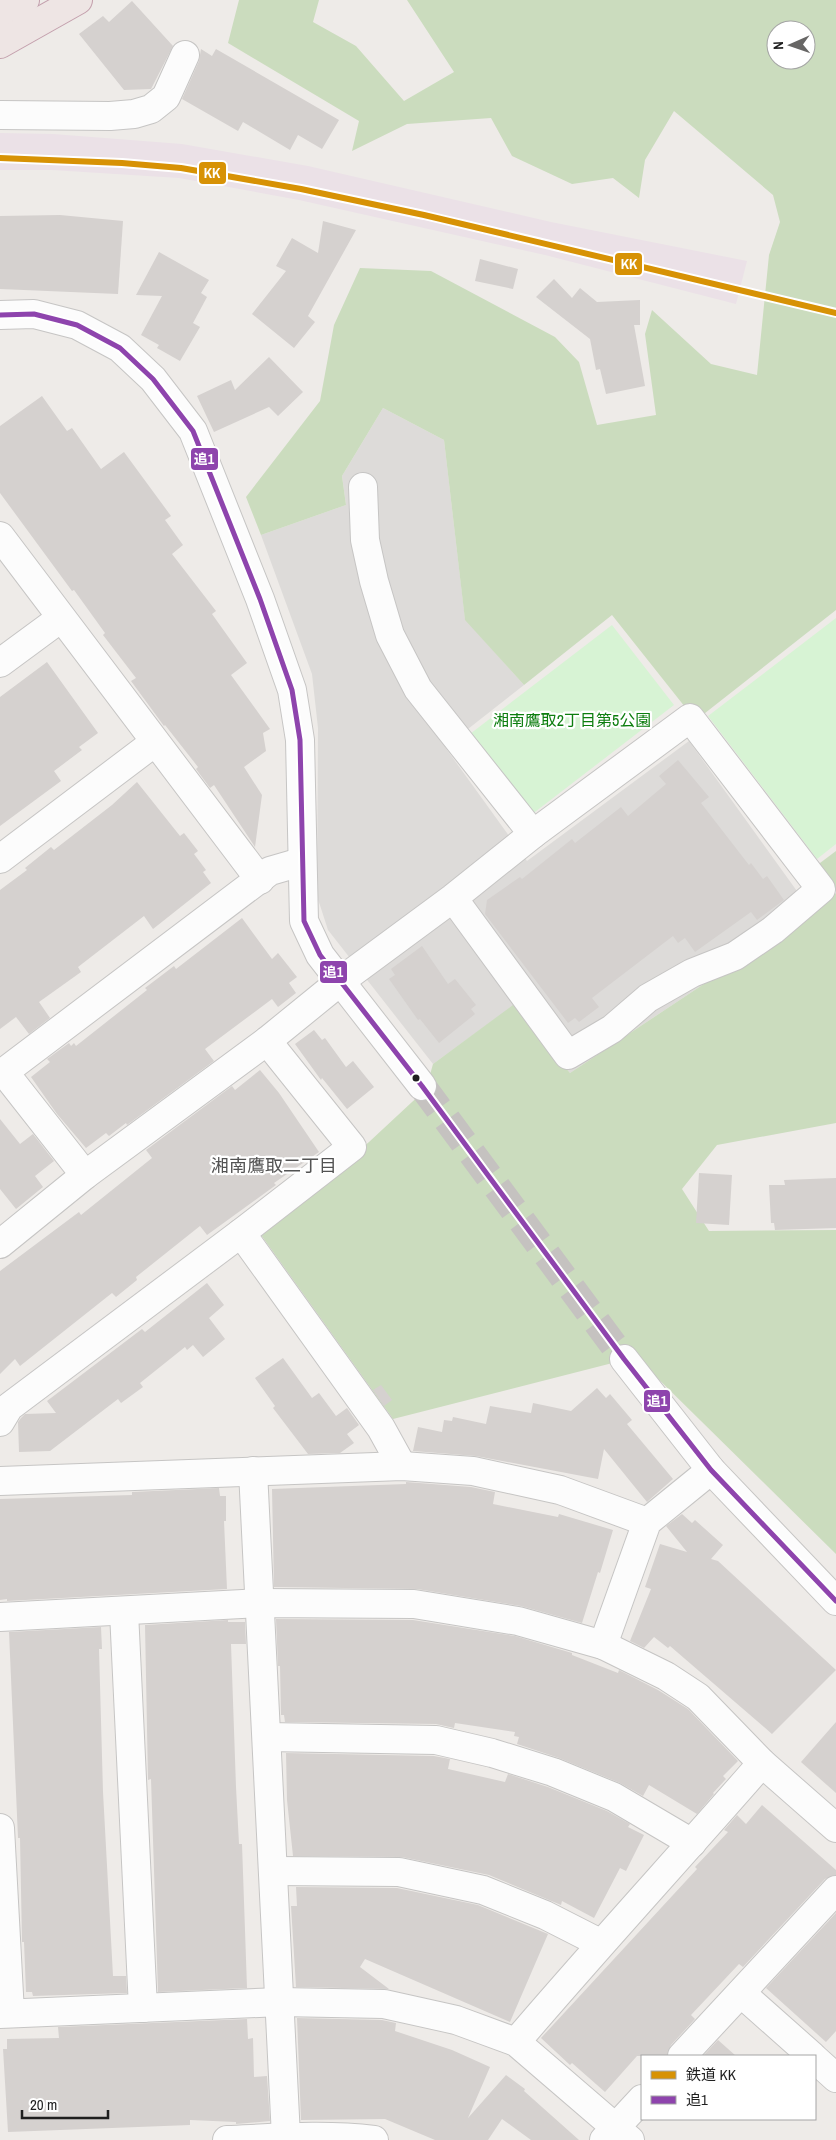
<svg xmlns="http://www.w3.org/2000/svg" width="836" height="2140" font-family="'Archivo Narrow','Noto Sans JP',sans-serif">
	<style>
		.residential { fill: #dddbd9 }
		.industrial { fill: #ebe1e7 }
		.forest { fill: #cbdcbe; fill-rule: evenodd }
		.park { fill: #d7f3d4 }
		.building { fill: #d5d1cf }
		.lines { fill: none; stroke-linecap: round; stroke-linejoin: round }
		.minor-tunnel { stroke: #c5c2c0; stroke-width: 28; stroke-dasharray: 28 14; stroke-linecap: butt }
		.minor-casing { stroke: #c6c5c4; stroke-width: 30 }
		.tertiary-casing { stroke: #c6c5c4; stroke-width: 30 }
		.trunk-casing { stroke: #c39fac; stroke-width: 30 }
		.minor { stroke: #fcfcfc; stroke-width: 28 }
		.tertiary { stroke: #fcfcfc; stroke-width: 28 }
		.trunk { stroke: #eee5e4; stroke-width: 28 }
		.bus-1-casing { stroke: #fff; stroke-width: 9 }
		.bus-1 { stroke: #8e44ad; stroke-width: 5 }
		.rail-1-casing { stroke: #fff; stroke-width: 10 }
		.rail-1 { stroke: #d79205; stroke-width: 6 }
		.bus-dot { fill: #1f1f1f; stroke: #fff; stroke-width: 2 }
		.labels { text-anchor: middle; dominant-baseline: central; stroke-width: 4.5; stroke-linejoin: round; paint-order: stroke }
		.park-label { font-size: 16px; fill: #0d7e0f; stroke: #fff }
		.neighbourhood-label { font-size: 18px; fill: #525252; stroke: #fff }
		.line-badge { stroke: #fff; stroke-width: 2 }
		.badge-label { font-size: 14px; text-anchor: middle; font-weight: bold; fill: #fff }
	</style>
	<rect width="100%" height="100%" fill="#eeebe8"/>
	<path class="residential" d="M383 408 444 440 465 619 524 685 445 747 527 861 689 741 812 912 570 1073 513 1006 433 1064 328 930 317 896 318 728 312 674 261 535 346 505 342 476Z"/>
	<path class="industrial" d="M0 133 53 134 182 144 308 166 551 222 747 261 736 304 545 255 299 200 179 178 52 170H0Z"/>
	<g class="forest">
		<path d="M239 0H319L313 22 356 46 404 101 454 72 407 0H836V610L700 717 685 707 612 615 524 685 465 620 444 440 383 408 342 476 346 505 261 535 246 497 320 401 334 325 360 268 431 271 555 337 579 362 597 425 656 415 645 334 652 310 711 364 757 375 769 255 780 222 773 195 674 111 645 160 639 198 613 178 572 184 512 156 491 118 407 124 352 151 359 121 228 43ZM776 30H806V60H776Z"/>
		<path d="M836 851V891L816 866Z"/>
		<path d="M836 893V1123L717 1145 682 1189 709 1231 836 1230V1554L636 1357 393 1419 261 1235 369 1142 426 1089 433 1064 513 1005 570 1073 812 912Z"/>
	</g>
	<g class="park">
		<path d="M836 618V844L817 859 708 716Z"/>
		<path d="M612 625 674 705 531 815 470 734Z"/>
	</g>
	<g class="building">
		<path d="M132 1 173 46 151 89 124 90 79 34 103 16 109 22Z"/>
		<path d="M201 49 212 56 216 49 339 120 322 149 298 135 290 150 243 122 238 131 182 99 199 61Z"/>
		<path d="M60 215 123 221 118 294 0 289V216Z"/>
		<path d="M323 221 356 230 308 316 315 322 294 348 252 314 286 271 276 266 292 238 318 253Z"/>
		<path d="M159 252 209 280 201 293 207 297 193 323 200 327 180 361 157 348 159 345 141 335 162 296 136 295Z"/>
		<path d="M480 259 518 269 513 289 475 281Z"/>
		<path d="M554 279 572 298 580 288 597 302 640 300V325H634L645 386 606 394 600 369 596 370 590 339 536 297Z"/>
		<path d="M269 357 303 392 278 416 269 407 214 432 197 396 231 380 235 390Z"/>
		<path d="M42 396 67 431 72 428 101 469 124 452 171 516 165 520 183 545 172 554 216 611 212 614 247 663 231 675 270 729 263 733 266 751 244 767 262 795 255 847 214 785 210 788 196 769 198 767 165 725 164 726 131 681 136 678 103 635 105 633 74 590 72 591 0 493V426Z"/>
		<path d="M47 662 98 733 79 747 82 750 54 771 61 781 0 826V697Z"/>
		<path d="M678 760 709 797 701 803 749 865 751 863 763 879 767 876 784 900 757 920 751 912 695 952 685 938 678 943 673 936 592 998 599 1007 579 1022 575 1018 568 1023 485 914 487 900 520 877 522 879 572 839 575 843 621 807 628 816 666 784 659 776Z"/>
		<path d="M137 782 180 836 184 833 198 851 194 854 206 870 203 872 211 883 153 929 144 916 78 967 81 972 39 1002 50 1018 29 1034 16 1017 0 1029V890L27 870 25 868 51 847 54 850 112 805Z"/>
		<path d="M242 918 272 959 278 953 297 977 289 983 296 993 278 1007 272 999 205 1049 214 1061 127 1125 126 1123 109 1136 106 1133 86 1148 57 1114 31 1077 50 1062 47 1059 69 1043 71 1046 74 1043 76 1046 147 990 145 988 174 966 176 969Z"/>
		<path d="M422 946 448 984 455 979 476 1005 471 1009 475 1014 439 1043 420 1019 418 1020 389 979 395 975 391 969Z"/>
		<path d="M314 1030 322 1040 325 1038 346 1067 353 1061 374 1087 347 1109 322 1078 321 1080 295 1044Z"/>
		<path d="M260 1070 279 1093 319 1152 274 1183 276 1185 207 1235 200 1226 136 1277 137 1280 116 1297 112 1293 20 1366 15 1359 0 1374V1271L79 1212 81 1215 152 1158 146 1150 232 1086 235 1090Z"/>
		<path d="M0 1119 20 1144 33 1134 54 1161 35 1176 43 1187 16 1209 0 1189Z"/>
		<path d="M699 1173 732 1175 729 1225 696 1223Z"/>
		<path d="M836 1178V1228L775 1230 774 1223H771L769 1185H785L784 1180Z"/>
		<path d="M207 1283 224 1305 209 1318 225 1339 203 1357 193 1345 187 1350 185 1347 140 1383 143 1387 121 1403 118 1399 50 1451 19 1452 18 1422 21 1418 25 1414 56 1413 47 1401 142 1329 145 1332Z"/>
		<path d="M283 1358 312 1398 319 1393 336 1416 347 1408 359 1425 347 1434 354 1443 340 1453 308 1454 273 1408 275 1406 255 1378Z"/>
		<path d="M381 1385 392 1400 384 1406 373 1390Z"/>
		<path d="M597 1388 606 1398 610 1394 632 1420 627 1424 673 1479 647 1502 604 1449 598 1479 476 1456 413 1451 418 1427 442 1432 444 1420 452 1421 453 1417 486 1424 490 1406 531 1413 533 1403 571 1411Z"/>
		<path d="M406 1482 471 1487 495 1492 493 1504 558 1517 559 1514 613 1530 600 1573 598 1572 582 1623 521 1606 417 1589 274 1587 272 1489 406 1484Z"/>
		<path d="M219 1488 220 1496H226V1521H224L227 1589 7 1601V1599L0 1600V1499L132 1495V1492Z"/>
		<path d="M682 1514 692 1523 695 1520 723 1545 711 1559 718 1561 836 1670 772 1734 670 1646 668 1648 654 1637 644 1648 630 1641 651 1589 645 1587 660 1544 687 1552 666 1526Z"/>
		<path d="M276 1619 413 1620 515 1636 572 1653V1655L618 1673 619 1670 658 1690 688 1709 738 1761 723 1776 726 1779 713 1793 714 1794 697 1814 649 1785 643 1796 620 1783 559 1758 517 1744 519 1737 514 1736 515 1732 455 1723 454 1728 436 1724 285 1722 284 1715H281L280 1666H278Z"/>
		<path d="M228 1620V1622H245L246 1644H231L236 1787 239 1844H242L247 1988 158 1992 151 1779 148 1780 145 1625Z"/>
		<path d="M101 1627 102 1649H99L103 1792 113 1976H126L127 1993 33 1996 32 1992H26L24 1942H22L20 1838H18L9 1632Z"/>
		<path d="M836 1722V1793L801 1762Z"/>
		<path d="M286 1753 434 1756 450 1759 448 1769 505 1782 508 1774 548 1787 607 1811 630 1824 628 1827 644 1835 626 1871 620 1868 594 1918 562 1901 561 1905 489 1875 402 1857 293 1856 287 1800Z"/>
		<path d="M762 1805 836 1870V1875L825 1879 743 1967 739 1964 691 2015 695 2019 671 2045 667 2056H637L605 2092 572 2063 570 2065 541 2038 697 1869 695 1867 728 1832 724 1830 737 1815 746 1824Z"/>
		<path d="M296 1887 397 1888 478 1905 548 1934 510 2022 365 1959 360 1967 389 1989 296 1987 291 1906H297Z"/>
		<path d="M836 1913V2031L826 2042 766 1988Z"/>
		<path d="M297 2018 382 2020 396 2023 395 2031 452 2050 490 2067 468 2118 506 2075 525 2089 524 2091 579 2140H531L502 2119 488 2140H435L385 2119 301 2120Z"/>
		<path d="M247 2019 248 2039 253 2038 254 2077 267 2076 270 2121 236 2124V2122L190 2120V2125L8 2132 3 2049H7V2039L59 2038 58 2027Z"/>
		<path d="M718 2040 736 2056H703Z"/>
	</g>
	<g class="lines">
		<path class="minor-tunnel" d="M422 1086 624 1359"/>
		<g class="minor-casing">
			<g id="minor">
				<path d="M0 115 110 116 134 114 151 109 166 97 185 55"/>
				<path d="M363 487 365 540 374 581 390 635 418 689 533 834"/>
				<path d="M0 536 260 880"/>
				<path d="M0 663 61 618"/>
				<path d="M0 859 155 742"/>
				<path d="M4 1072 85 1175"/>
				<path d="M0 1075 270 871 301 862"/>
				<path d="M241 1233 381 1428 402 1466"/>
				<path d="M0 1244 85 1175 267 1041 342 980 453 898 533 834 690 718 821 889 773 930 735 956 692 973 648 998 612 1029 568 1055 453 898"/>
				<path d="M0 1422 9 1407 241 1233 352 1147 267 1041"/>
				<path d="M253 1471 286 2137"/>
				<path d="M0 1481 402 1466 473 1471 560 1490 647 1522"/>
				<path d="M124 1612 143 2008"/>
				<path d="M0 1617 260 1603 414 1604 518 1621 603 1645 666 1676 698 1697 762 1763 836 1828"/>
				<path d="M603 1645 647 1522 711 1470"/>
				<path d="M267 1737 436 1740 492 1753 553 1772 614 1797 692 1843"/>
				<path d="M0 1828 10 2013"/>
				<path d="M274 1871 399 1872 483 1890 545 1915 600 1943"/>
				<path d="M741 1993 812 2056"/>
				<path d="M0 2014 280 2002 384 2004 456 2020 516 2042 630 2140"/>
				<path d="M516 2042C597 1947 681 1856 762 1763"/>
				<path d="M682 2056 836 1890"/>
				<path d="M815 2059 836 2078"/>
				<path d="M227 2140C276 2138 325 2134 374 2140"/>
				<path d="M604 2140 642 2099"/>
			</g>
		</g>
		<g class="tertiary-casing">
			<g id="tertiary">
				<path d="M0 315 34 314 77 325 120 348 153 379 193 431 260 599 292 690 300 740 304 921 320 955 422 1086"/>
				<path d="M624 1359 711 1470 836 1601"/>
			</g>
		</g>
		<g class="trunk-casing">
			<g id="trunk">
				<path d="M0 15 25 0"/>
				<path d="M0 44 78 0"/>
			</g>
		</g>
		<use href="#minor" class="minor"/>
		<use href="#tertiary" class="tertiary"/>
		<use href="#trunk" class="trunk"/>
		<g class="bus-1-casing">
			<path id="bus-1" d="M0 315 34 314 77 325 120 348 153 379 193 431 260 599 292 690 300 740 304 921 320 955 422 1086 624 1359 711 1470 836 1601"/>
		</g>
		<use href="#bus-1" class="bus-1"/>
		<g class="rail-1-casing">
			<path id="rail-1" d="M0 158 122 163 181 168 301 189 424 215 836 313"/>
		</g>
		<use href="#rail-1" class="rail-1"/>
	</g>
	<circle class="bus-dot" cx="416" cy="1078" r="4.5"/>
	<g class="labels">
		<g class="park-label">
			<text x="572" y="720">湘南鷹取2丁目第5公園</text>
		</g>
		<g class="neighbourhood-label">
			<text x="274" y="1165">湘南鷹取二丁目</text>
		</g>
	</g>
	<g class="line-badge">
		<rect x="198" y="161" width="29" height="24" rx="5" fill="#d79205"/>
		<rect x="614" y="252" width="29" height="24" rx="5" fill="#d79205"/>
		<rect x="190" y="447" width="29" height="24" rx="5" fill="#8e44ad"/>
		<rect x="319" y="960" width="29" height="24" rx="5" fill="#8e44ad"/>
		<rect x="643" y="1389" width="28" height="24" rx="5" fill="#8e44ad"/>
	</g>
	<g class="badge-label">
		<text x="212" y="178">KK</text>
		<text x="629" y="269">KK</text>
		<text x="204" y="464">追1</text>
		<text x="333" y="977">追1</text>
		<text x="657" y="1406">追1</text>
	</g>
	<rect x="641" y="2055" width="175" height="65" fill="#ffffff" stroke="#a5a5a5"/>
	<rect x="651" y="2071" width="25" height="8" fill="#d79205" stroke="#a5a5a5"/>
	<text x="686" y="2080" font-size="15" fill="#1f1f1f">鉄道 KK</text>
	<rect x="651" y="2096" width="25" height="8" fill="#8e44ad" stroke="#a5a5a5"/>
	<text x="686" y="2105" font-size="15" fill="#1f1f1f">追1</text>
	<g transform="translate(791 45) rotate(268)"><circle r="24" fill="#ffffff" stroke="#a5a5a5"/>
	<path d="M0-4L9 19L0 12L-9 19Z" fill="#676665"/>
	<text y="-8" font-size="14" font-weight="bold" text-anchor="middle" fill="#1f1f1f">N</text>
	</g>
	<path d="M22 2110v8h86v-8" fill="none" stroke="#1f1f1f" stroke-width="2.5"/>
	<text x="30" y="2110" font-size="15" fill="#1f1f1f" stroke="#ffffff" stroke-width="4" paint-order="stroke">20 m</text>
</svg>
